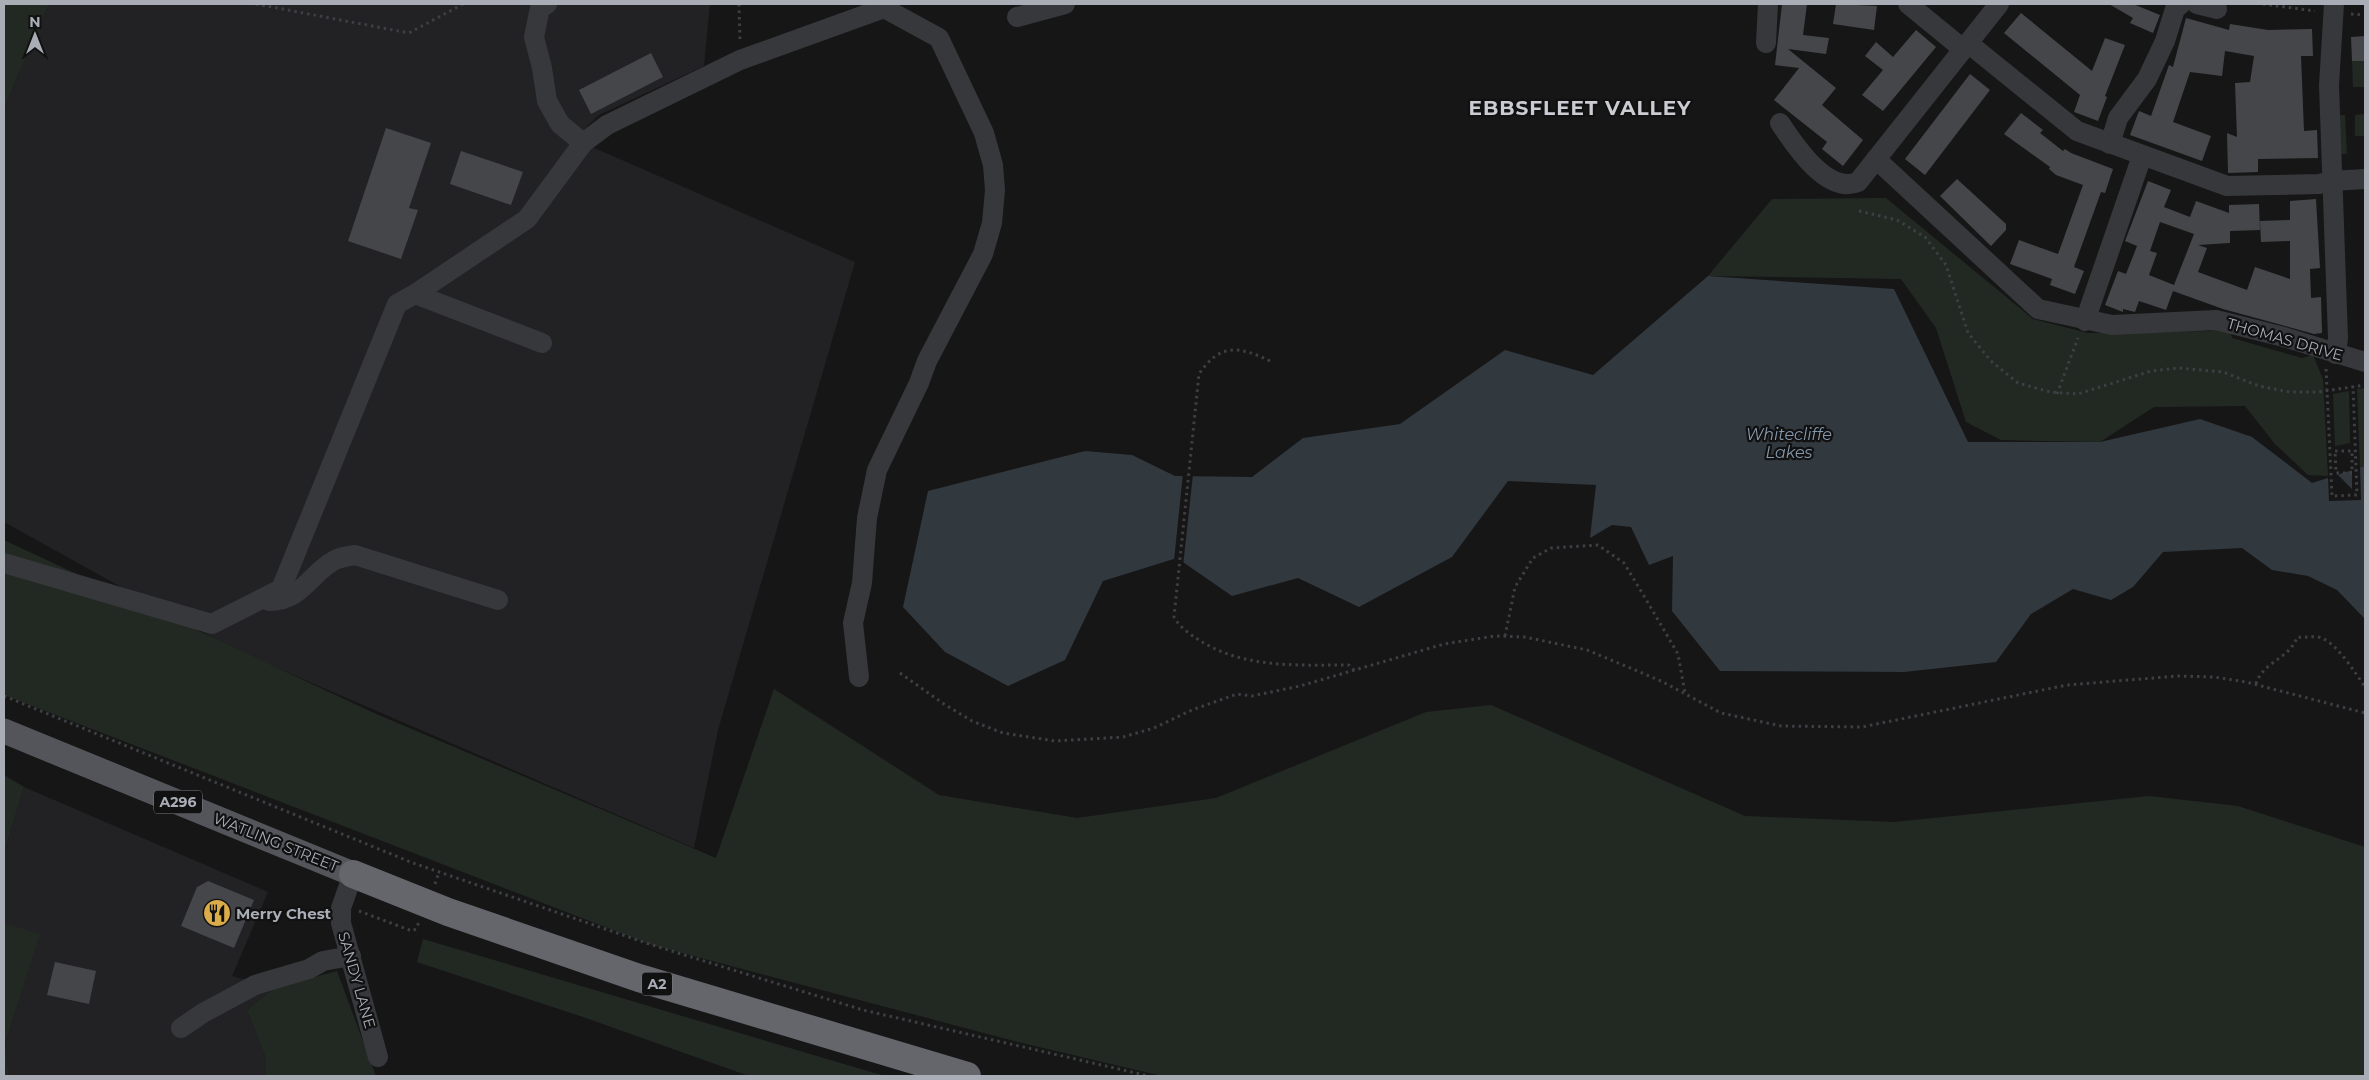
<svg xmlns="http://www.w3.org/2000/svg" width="2369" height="1080" font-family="Montserrat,sans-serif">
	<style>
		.built { fill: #222224 }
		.green { fill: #222923 }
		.water { fill: #31383e }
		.pier { fill: #161617 }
		.building { fill: #45464a; fill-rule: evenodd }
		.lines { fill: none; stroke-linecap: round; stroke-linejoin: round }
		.path { stroke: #3d3f43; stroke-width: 3; stroke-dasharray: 2.5 4; stroke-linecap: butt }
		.minor { stroke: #37383c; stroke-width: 20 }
		.major { stroke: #54555a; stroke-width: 25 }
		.highway { stroke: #64666c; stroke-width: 28 }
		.labels { text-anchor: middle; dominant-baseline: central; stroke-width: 4.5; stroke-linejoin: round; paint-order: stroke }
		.shield { fill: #111112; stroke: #7b7e85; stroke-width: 1 }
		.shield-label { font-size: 14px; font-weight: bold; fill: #a9adb6 }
		.street-label { font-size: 15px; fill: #a9adb6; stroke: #111112 }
		.poi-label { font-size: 15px; font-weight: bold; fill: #a9adb6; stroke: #111112; text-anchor: start }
		.water-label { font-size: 16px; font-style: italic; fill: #8599ac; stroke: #111112 }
		.district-label { font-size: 20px; font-weight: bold; letter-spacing: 1px; fill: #caccd2; stroke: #111112 }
	</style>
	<rect width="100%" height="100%" fill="#161617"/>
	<g class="built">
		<path d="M49 4H710L704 66 599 115 574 139 855 262 718 730 694 848 231 648 4 522V108Z"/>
		<path d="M24 787 268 892 232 976 274 988 247 1010 266 1059V1076H9L5 1044 39 935 4 923V853Z"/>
	</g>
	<g class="green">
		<path d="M4 4H49L4 108Z"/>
		<path d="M2352 61H2365V87H2353Z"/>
		<path d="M2365 114V136H2355V115Z"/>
		<path d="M2337 115H2345L2347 154H2339Z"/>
		<path d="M1886 198 2033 319 2088 333 2211 331 2217 326 2230 331 2232 338 2302 358 2313 355 2323 379 2328 476 2308 475 2275 444 2245 406 2154 407 2100 442 2001 440 1966 422 1936 328 1901 279 1708 276 1772 199Z"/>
		<path d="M2365 388V466L2360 469 2357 389Z"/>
		<path d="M2349 391 2350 443 2335 446 2333 394Z"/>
		<path d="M4 540 374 713 716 858 774 689 939 795 1077 818 1216 798 1426 712 1491 705 1745 816 1894 822 2149 796 2238 806 2365 847V1076H1162L1018 1042 652 945 4 695Z"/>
		<path d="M4 775 24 787 4 853Z"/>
		<path d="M4 923 40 934 5 1044 9 1076H4Z"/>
		<path d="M423 939 871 1072 886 1076H749L583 1017 417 962Z"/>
		<path d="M337 971 376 1076H266V1059L247 1010 274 988Z"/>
	</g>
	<path class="water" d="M1708 276 1894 289 1968 442H2100L2200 419 2252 437 2312 483 2365 466V619L2337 590 2308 576 2272 570 2242 548 2163 552 2133 587 2111 600 2073 589 2031 614 1996 662 1904 672 1720 671 1672 611 1673 556 1649 565 1631 527 1612 525 1590 538 1596 485 1508 481 1452 557 1359 607 1298 578 1232 596 1177 558 1103 581 1065 660 1008 686 945 652 903 607 928 491 1085 451 1132 455 1175 476 1252 477 1303 438 1400 424 1505 350 1593 375Z"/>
	<g class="pier">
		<path d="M2360 466 2361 500 2329 501 2328 476 2336 473 2352 489V468Z"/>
		<path d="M1183 473 1193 474 1183 566 1176 561H1174Z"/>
	</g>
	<g class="building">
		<path d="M1782 4H1807L1803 35 1829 38 1826 54 1788 49 1836 88 1822 105 1863 140 1843 166 1822 149 1827 142 1774 100 1799 68 1775 65Z"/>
		<path d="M1836 4 1877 6 1874 30 1833 24Z"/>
		<path d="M2109 4H2133L2160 15 2153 33 2130 23 2133 18Z"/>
		<path d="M2021 13 2092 71 2105 38 2125 45 2105 96 2107 97 2098 121 2074 112 2080 95 2004 33Z"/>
		<path d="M2186 18 2229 30 2230 24 2268 30 2312 29 2313 56H2301L2304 131 2317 130 2318 158 2258 159V172L2228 173 2227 133 2237 137 2235 83 2250 82 2254 56 2225 51 2222 76 2190 72 2173 122 2211 136 2202 161 2130 135 2139 111 2151 116 2169 65 2173 67Z"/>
		<path d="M1916 30 1936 47 1883 111 1862 95 1883 70 1865 56 1876 42 1893 57Z"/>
		<path d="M2365 36V61H2352L2351 37Z"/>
		<path d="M651 53 663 77 591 114 579 90Z"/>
		<path d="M1970 74 1990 90 1925 175 1905 159Z"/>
		<path d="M2021 113 2043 130 2040 133 2063 151 2065 149 2071 153 2113 169 2105 193 2101 192 2074 267 2084 271 2075 294 2050 285 2052 279 2010 264 2019 240 2058 254 2083 185 2056 175 2049 169 2050 167 2004 134Z"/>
		<path d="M386 128 431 143 409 208 418 210 401 259 348 241Z"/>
		<path d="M461 151 523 172 511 205 450 184Z"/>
		<path d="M1957 179 2006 224V230L1991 246 1940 196Z"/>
		<path d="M2148 181 2171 190 2164 207 2190 217 2196 201 2229 213V205L2259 204 2260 230 2230 231V243L2198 245 2207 248 2198 272 2247 290 2255 267 2290 279V241L2261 242 2260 221 2290 220V201L2316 199 2320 268 2310 269 2311 298 2321 297 2322 333 2314 334 2223 309 2173 291 2166 310 2139 301 2135 312 2123 309V312L2105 305 2118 271 2126 274 2137 246 2125 241ZM2160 222 2194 234 2174 285 2149 275 2157 253 2150 251Z"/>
		<path d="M208 881 254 900 234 948 181 926 197 887Z"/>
		<path d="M55 962 96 971 89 1004 47 995Z"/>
	</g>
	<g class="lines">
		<g class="path">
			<path d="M256 4 409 33 463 4"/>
			<path d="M739 4 740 41"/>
			<path d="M2263 4 2315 11"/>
			<path d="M2351 14 2365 15"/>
			<path d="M1859 211 1897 220 1925 237 1946 265 1968 333 1991 361 2018 383 2050 392 2078 394 2151 371 2179 368 2223 372 2259 386 2290 392H2318L2365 385"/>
			<path d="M1270 361C1239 346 1220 343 1199 374L1174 617C1179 626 1188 633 1196 638 1241 669 1297 665 1349 665L1355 671"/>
			<path d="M2326 369 2332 496 2357 495 2353 386"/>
			<path d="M2057 394 2078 338"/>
			<path d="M2335 451H2352V473H2336Z"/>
			<path d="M1505 636 1515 587 1533 558 1551 548 1598 545 1624 563 1644 596 1678 654 1685 693"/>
			<path d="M900 673 944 704 972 721 1003 733 1055 741 1123 737 1154 728 1192 710 1237 694 1252 696 1300 686 1444 644 1495 636 1525 637 1587 650 1661 681 1721 713 1781 726 1862 727 2067 685 2178 676 2214 677 2246 682 2365 713"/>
			<path d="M2256 684C2263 661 2290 659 2297 637 2304 638 2310 636 2317 637 2334 638 2356 674 2365 687"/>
			<path d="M4 696 413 863 652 945 863 1010 1149 1076"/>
			<path d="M435 884 439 872"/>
			<path d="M359 911 412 931 416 929 419 922"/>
		</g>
		<g class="minor">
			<path d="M547 4 540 8 534 37 542 68 547 101 560 124 583 143"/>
			<path d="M1908 4 1963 49"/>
			<path d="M2197 4 2217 9"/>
			<path d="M2334 4 2329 85 2338 338 2336 354"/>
			<path d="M1017 17 1065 4"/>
			<path d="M1766 43 1768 4"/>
			<path d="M1968 43 2077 131 2227 186 2319 184 2332 181 2365 179"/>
			<path d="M1780 123C1794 144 1827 195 1858 182L1999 4"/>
			<path d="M2110 144 2118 118 2147 79 2165 41 2175 9 2181 4"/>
			<path d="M1876 159 2038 309 2112 325 2216 320 2284 337 2365 362"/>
			<path d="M415 294 542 343"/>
			<path d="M2085 321 2142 156"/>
			<path d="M4 563 212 624 281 589 397 304 415 294 527 219 583 143 607 125 740 60 884 8 886 4"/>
			<path d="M269 601C302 601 310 573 335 560 341 557 348 556 355 555L498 600"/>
			<path d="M859 677 853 623 862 583 867 518 877 470 919 383 927 361 983 254 992 223 995 190 993 165 984 133 939 38 884 8"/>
			<path d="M353 874 341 908V923L378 1057"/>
			<path d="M181 1028 203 1013 255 985 309 969 323 961 351 956"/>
		</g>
		<path class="major" d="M4 731 353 874"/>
		<path class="highway" d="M353 874 448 912 639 978 967 1076"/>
	</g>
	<defs>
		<g id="restaurant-disc" transform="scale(1.4375)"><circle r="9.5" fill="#dbac4a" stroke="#111112"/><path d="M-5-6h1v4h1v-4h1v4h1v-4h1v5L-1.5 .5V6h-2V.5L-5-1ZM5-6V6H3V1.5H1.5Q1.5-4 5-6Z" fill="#111"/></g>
	</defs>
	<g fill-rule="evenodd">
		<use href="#restaurant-disc" x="217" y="913"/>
	</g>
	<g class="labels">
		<g class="shield">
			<rect x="154" y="790.5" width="48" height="23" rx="4"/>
			<rect x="642" y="972.5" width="30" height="23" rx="4"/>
		</g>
		<g class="shield-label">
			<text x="178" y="802">A296</text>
			<text x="657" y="984">A2</text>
		</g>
		<g class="street-label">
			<text transform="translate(2285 339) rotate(16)">THOMAS DRIVE</text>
			<text transform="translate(276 842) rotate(22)">WATLING STREET</text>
			<text transform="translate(357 980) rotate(74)">SANDY LANE</text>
		</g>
		<g class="poi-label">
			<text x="236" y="913">Merry Chest</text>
		</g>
		<g class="water-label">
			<text x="1789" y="434">Whitecliffe<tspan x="1789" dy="18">Lakes</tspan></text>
		</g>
		<g class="district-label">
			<text x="1580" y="108">EBBSFLEET VALLEY</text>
		</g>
	</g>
	<rect width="2369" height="1080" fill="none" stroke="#a9adb6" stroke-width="10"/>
	<g transform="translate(35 35)" stroke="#111112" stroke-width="4" paint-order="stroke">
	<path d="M0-4L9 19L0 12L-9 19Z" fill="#a9adb6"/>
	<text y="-8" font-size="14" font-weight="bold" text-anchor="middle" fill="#a9adb6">N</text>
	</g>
</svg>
